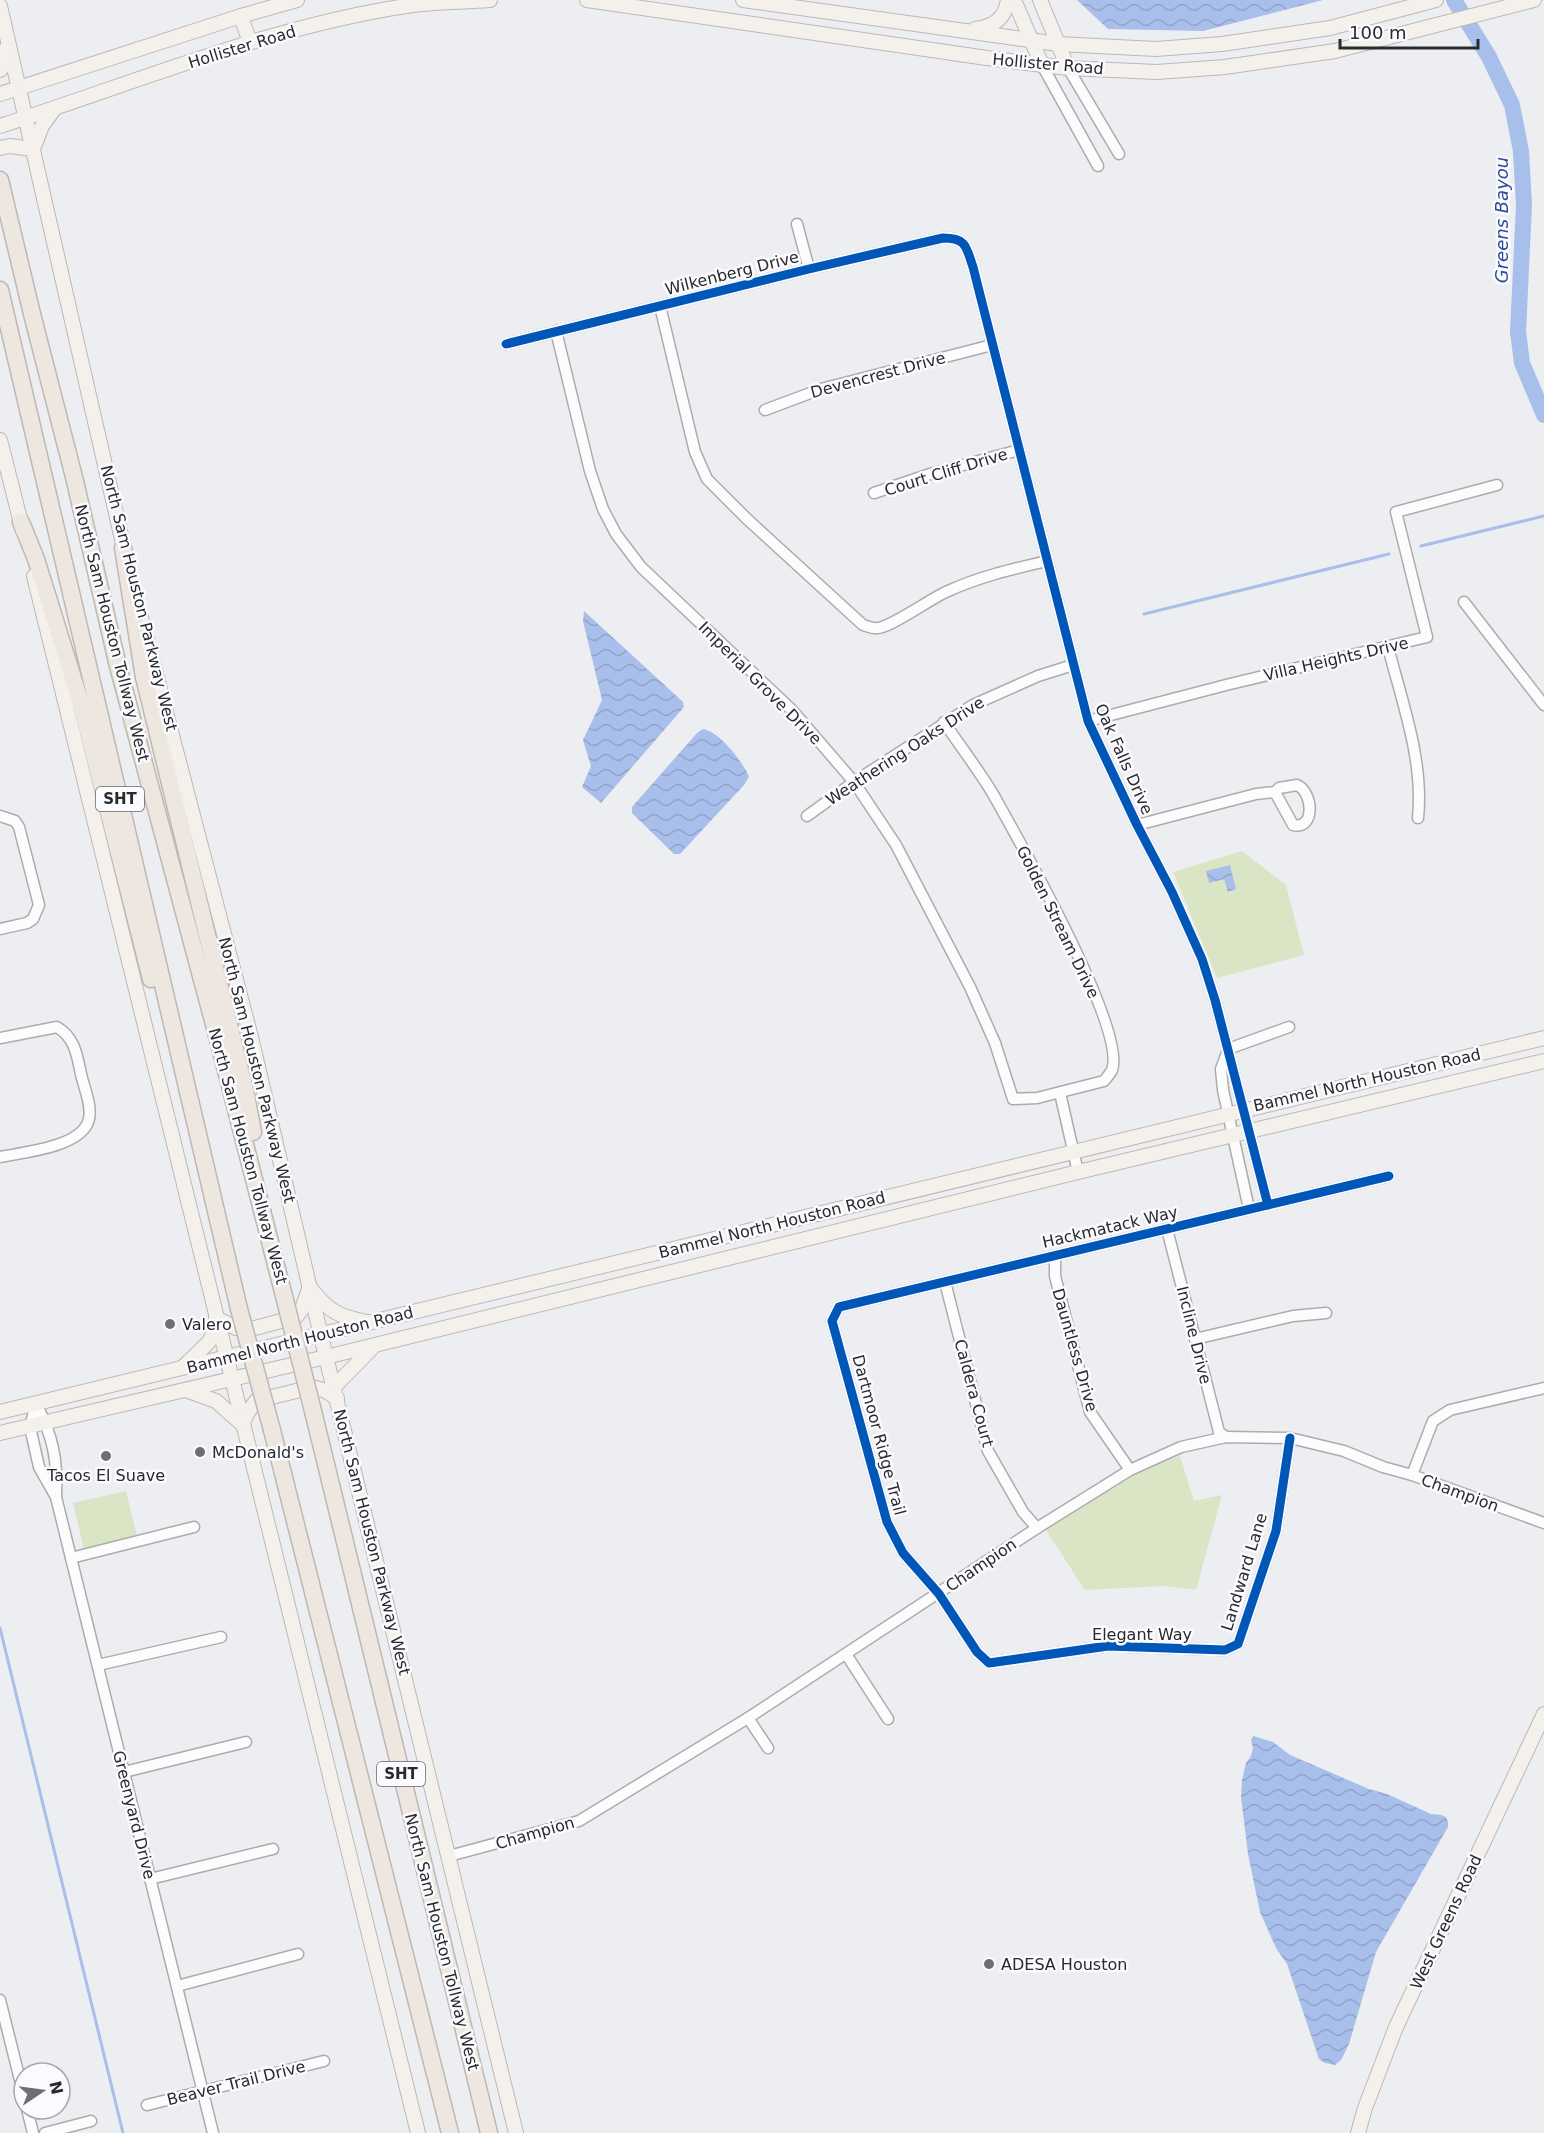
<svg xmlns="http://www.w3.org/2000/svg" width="1544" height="2133" font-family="'DejaVu Sans',sans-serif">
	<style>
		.park { fill: #dae5c6 }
		.water { fill: url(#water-waves) }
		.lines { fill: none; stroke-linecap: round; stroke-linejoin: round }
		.stream { stroke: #a8beeb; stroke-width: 3 }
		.river { stroke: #a8beeb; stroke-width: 16 }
		.minor-casing { stroke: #acacae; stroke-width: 13 }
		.major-casing { stroke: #bfb8b2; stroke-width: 16 }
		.highway-casing { stroke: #bfb8b2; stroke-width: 19 }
		.minor { stroke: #fcfcfd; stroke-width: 10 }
		.major { stroke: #f4f0ec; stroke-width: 14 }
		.highway { stroke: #eee7e0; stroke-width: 16 }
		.highway-bridge-casing { stroke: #bfb8b2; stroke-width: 19; stroke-linecap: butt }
		.highway-bridge { stroke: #eee7e0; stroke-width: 16 }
		.cycleway-casing { stroke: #fafaff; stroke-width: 13 }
		.cycleway { stroke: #0057b8; stroke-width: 9 }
		.poi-dot { fill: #6e6f71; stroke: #fafaff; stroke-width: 2 }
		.labels { text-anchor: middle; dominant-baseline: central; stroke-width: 5; stroke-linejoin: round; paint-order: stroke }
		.shield { fill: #fafaff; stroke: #68686b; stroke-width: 1.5 }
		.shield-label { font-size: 15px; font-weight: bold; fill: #292a2c }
		.street-label { font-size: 16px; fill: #292a2c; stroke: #fafaff }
		.poi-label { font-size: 16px; fill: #292a2c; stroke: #fafaff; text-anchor: start }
		.water-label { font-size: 18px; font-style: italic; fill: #2a4b95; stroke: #fafaff }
	</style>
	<defs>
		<pattern id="water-waves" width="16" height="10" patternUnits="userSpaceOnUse" patternTransform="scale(1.5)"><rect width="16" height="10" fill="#a8beeb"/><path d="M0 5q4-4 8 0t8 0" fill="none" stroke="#91a3ca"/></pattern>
	</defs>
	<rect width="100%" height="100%" fill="#edeef1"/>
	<g class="park">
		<path d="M1242 851 1286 885 1304 955 1217 978 1173 872Z"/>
		<path d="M1180 1456 1194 1501 1222 1495 1196 1590 1165 1586 1085 1590 1046 1530 1141 1471Z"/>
		<path d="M126 1491 137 1537 84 1549 73 1503Z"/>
	</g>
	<g class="water">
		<path d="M1077 0H1323L1203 31 1108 29Z"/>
		<path d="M584 611 683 702 684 707 601 803 582 787 591 766 583 740 602 700 583 621Z"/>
		<path d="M703 729C720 732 743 762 749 777L744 785 680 854H674L632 813V807L697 733Z"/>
		<path d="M1230 865 1236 889 1228 892 1224 879 1209 883 1206 871Z"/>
		<path d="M1253 1736 1273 1742 1290 1755 1369 1789 1387 1794 1431 1814 1441 1815 1446 1817 1448 1822V1827L1376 1952 1349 2044 1341 2060 1335 2065 1325 2063 1319 2059 1287 1964 1276 1948 1260 1912 1248 1854 1241 1797 1242 1780 1246 1763 1251 1756 1253 1748 1251 1740Z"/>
	</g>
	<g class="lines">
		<g class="stream">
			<path d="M1421 546 1544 516"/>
			<path d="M1144 614 1389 554"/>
			<path d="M0 1628 123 2133"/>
		</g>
		<path class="river" d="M1454 0 1489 57 1512 105 1521 151 1524 205 1518 332 1522 363 1544 415"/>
		<g class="minor-casing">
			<g id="minor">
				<path d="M1042 65 1098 166"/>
				<path d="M1068 68 1119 154"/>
				<path d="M797 224 809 269"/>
				<path d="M660 306 695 452 707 479 747 519 863 625C867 626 873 629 877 628 890 628 930 599 946 592 978 577 1012 569 1047 561"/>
				<path d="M556 331 590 471 603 509 616 534 641 567 792 710 854 782 896 845 970 987 995 1043 1013 1099 1037 1098 1104 1081C1106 1078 1110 1074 1112 1070 1127 1030 1017 837 993 794 978 769 960 746 944 722"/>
				<path d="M506 344 809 269 943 238C967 238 966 247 973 267L1088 721 1137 825 1172 892 1202 959 1215 1000 1268 1205"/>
				<path d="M765 410 821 389 992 345"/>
				<path d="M874 493 930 474 1019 450"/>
				<path d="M1464 602 1544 705"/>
				<path d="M1388 647C1402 702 1424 761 1418 818"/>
				<path d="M1088 721 1230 684 1427 637 1396 512 1497 485"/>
				<path d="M0 816 15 821 19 827 39 905 33 919 27 923 0 929"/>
				<path d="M807 816 854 782 973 705 1038 676 1073 665"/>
				<path d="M1137 825 1256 794 1275 792 1279 788 1297 785C1313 792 1316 830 1293 825L1275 792"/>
				<path d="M0 1038 57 1027C75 1038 77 1055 81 1074 84 1088 92 1105 89 1119 83 1147 24 1152 0 1157"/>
				<path d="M1228 1049 1289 1027"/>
				<path d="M1228 1050 1221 1069 1223 1090 1249 1209"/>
				<path d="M1060 1093 1078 1172"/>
				<path d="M1167 1229 1219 1432 1226 1437"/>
				<path d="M1055 1256V1276L1090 1412 1130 1470"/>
				<path d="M945 1282 988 1451 1023 1512 1037 1528"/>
				<path d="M1195 1339 1293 1316 1326 1313"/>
				<path d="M36 1404 30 1427 39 1467 56 1497 213 2133"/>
				<path d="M36 1404C53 1435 58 1462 56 1496"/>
				<path d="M1290 1438 1276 1531 1238 1644 1225 1650 1108 1646 989 1663 977 1652 939 1594 903 1553 887 1522 832 1321 839 1307 1389 1176"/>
				<path d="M1412 1475 1433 1421 1450 1410 1544 1388"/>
				<path d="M71 1558 194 1527"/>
				<path d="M846 1654 888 1719"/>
				<path d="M98 1665 221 1637"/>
				<path d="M748 1718 768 1748"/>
				<path d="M124 1772 246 1742"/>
				<path d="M449 1856 579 1821 748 1718 1037 1528 1130 1470 1181 1447 1226 1437 1290 1438 1344 1451 1383 1467 1412 1475 1544 1523"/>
				<path d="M150 1879 273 1849"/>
				<path d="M177 1986 298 1954"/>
				<path d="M0 2000 24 2096"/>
				<path d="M147 2105 324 2061"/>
				<path d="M27 2109 33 2133"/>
				<path d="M45 2133 91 2121"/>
			</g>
		</g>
		<g class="major-casing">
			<g id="major">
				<path d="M587 0 987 58 1068 68 1157 72 1225 67 1335 51 1534 0"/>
				<path d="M743 0 1058 44 1156 49 1222 44 1330 28 1436 0"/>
				<path d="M1014 0 1042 65"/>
				<path d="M1040 0 1068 68"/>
				<path d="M0 6 126 557"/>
				<path d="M241 16 250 43"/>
				<path d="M975 29C993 27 1005 19 1008 0"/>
				<path d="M0 70 3 66 7 47"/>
				<path d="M0 94 241 16 297 0"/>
				<path d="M0 126C135 83 272 25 413 5 438 2 465 2 490 0"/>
				<path d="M0 148 10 146 33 149"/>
				<path d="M33 149 42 126 55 108"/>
				<path d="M0 440 23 531"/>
				<path d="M34 576 418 2133"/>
				<path d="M140 613 251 1037 326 1357 516 2133"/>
				<path d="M313 1291C329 1312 341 1317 367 1322"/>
				<path d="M216 1318 236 1328 251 1329 296 1317 302 1309 309 1289"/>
				<path d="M182 1368 208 1343 218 1327"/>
				<path d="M334 1387 374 1346"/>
				<path d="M188 1391 216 1401 242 1424 248 1412 256 1401 312 1387 326 1391 337 1398"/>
				<path d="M0 1412 1544 1038"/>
				<path d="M0 1433 326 1357 1078 1172 1544 1061"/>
				<path d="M1358 2133 1365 2108 1396 2027 1544 1714"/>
			</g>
		</g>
		<g class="highway-casing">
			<g id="highway">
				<path d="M0 180 32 314 74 477 118 666 220 1047 285 1300"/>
				<path d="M0 290 239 1309"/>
				<path d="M21 522 36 559 81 704 151 979"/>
				<path d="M123 548 144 677 245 1090 253 1132"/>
				<path d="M314 1415 489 2133"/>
				<path d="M272 1430 450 2133"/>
			</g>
		</g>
		<use href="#minor" class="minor"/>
		<use href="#major" class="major"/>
		<use href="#highway" class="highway"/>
		<g class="highway-bridge-casing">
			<g id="highway-bridge">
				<path d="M285 1300 314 1415"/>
				<path d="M239 1309 272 1430"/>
			</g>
		</g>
		<use href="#highway-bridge" class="highway-bridge"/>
		<g class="cycleway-casing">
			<g id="cycleway">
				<path d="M506 344 809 269 943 238C967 238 966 247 973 267L1088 721 1137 825 1172 892 1202 959 1215 1000 1268 1205"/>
				<path d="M1290 1438 1276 1531 1238 1644 1225 1650 1108 1646 989 1663 977 1652 939 1594 903 1553 887 1522 832 1321 839 1307 1389 1176"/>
			</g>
		</g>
		<use href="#cycleway" class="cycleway"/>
	</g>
	<g class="poi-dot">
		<circle cx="170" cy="1324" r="6"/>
		<circle cx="200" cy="1452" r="6"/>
		<circle cx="106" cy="1456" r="6"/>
		<circle cx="989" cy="1964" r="6"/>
	</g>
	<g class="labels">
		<g class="shield">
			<rect x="96" y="787" width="48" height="24" rx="4.5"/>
			<rect x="377" y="1762" width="48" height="24" rx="4.5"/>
		</g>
		<g class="shield-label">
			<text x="120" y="799">SHT</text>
			<text x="401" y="1774">SHT</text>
		</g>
		<g class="street-label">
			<text transform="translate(242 47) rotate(-17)">Hollister Road</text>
			<text transform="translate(1048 64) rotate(5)">Hollister Road</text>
			<text transform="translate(732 273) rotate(-14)">Wilkenberg Drive</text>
			<text transform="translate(878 375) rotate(-15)">Devencrest Drive</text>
			<text transform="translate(946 472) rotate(-17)">Court Cliff Drive</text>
			<text transform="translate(139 598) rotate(76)">North Sam Houston Parkway West</text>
			<text transform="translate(112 633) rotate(76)">North Sam Houston Tollway West</text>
			<text transform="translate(1336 659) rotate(-13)">Villa Heights Drive</text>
			<text transform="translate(760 683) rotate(45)">Imperial Grove Drive</text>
			<text transform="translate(905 751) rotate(-33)">Weathering Oaks Drive</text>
			<text transform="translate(1124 759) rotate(66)">Oak Falls Drive</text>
			<text transform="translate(1058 922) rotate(64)">Golden Stream Drive</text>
			<text transform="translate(257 1070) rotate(76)">North Sam Houston Parkway West</text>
			<text transform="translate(1367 1080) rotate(-13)">Bammel North Houston Road</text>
			<text transform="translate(248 1156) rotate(75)">North Sam Houston Tollway West</text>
			<text transform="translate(772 1225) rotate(-14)">Bammel North Houston Road</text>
			<text transform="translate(1110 1227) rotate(-13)">Hackmatack Way</text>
			<text transform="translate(1194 1335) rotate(76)">Incline Drive</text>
			<text transform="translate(300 1340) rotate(-14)">Bammel North Houston Road</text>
			<text transform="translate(1075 1350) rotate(74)">Dauntless Drive</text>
			<text transform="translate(974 1393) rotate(75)">Caldera Court</text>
			<text transform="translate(879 1435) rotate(75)">Dartmoor Ridge Trail</text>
			<text transform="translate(1460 1493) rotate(20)">Champion</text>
			<text transform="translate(372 1542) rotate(76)">North Sam Houston Parkway West</text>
			<text transform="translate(981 1565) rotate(-34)">Champion</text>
			<text transform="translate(1244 1572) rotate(-73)">Landward Lane</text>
			<text x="1142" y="1634">Elegant Way</text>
			<text transform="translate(134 1815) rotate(76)">Greenyard Drive</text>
			<text transform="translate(535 1833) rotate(-16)">Champion</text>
			<text transform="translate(1446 1922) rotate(-65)">West Greens Road</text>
			<text transform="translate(442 1942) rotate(76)">North Sam Houston Tollway West</text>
			<text transform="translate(236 2083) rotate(-14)">Beaver Trail Drive</text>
		</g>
		<g class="poi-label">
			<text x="182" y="1324">Valero</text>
			<text x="212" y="1452">McDonald's</text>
			<text x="106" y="1475" text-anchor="middle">Tacos El Suave</text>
			<text x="1001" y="1964">ADESA Houston</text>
		</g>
		<g class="water-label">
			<text transform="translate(1501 220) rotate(-90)">Greens Bayou</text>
		</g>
	</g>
	<g transform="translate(42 2091) rotate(77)"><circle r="28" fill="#fafaff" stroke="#a6a7ab" stroke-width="1.5"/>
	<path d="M0-4.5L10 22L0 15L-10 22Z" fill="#6e6f71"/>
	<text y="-9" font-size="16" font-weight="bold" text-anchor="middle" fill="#292a2c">N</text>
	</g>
	<path d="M1340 39v9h138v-9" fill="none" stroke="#292a2c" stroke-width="3"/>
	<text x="1349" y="39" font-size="18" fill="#292a2c" stroke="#fafaff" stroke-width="4.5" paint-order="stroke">100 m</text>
</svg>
